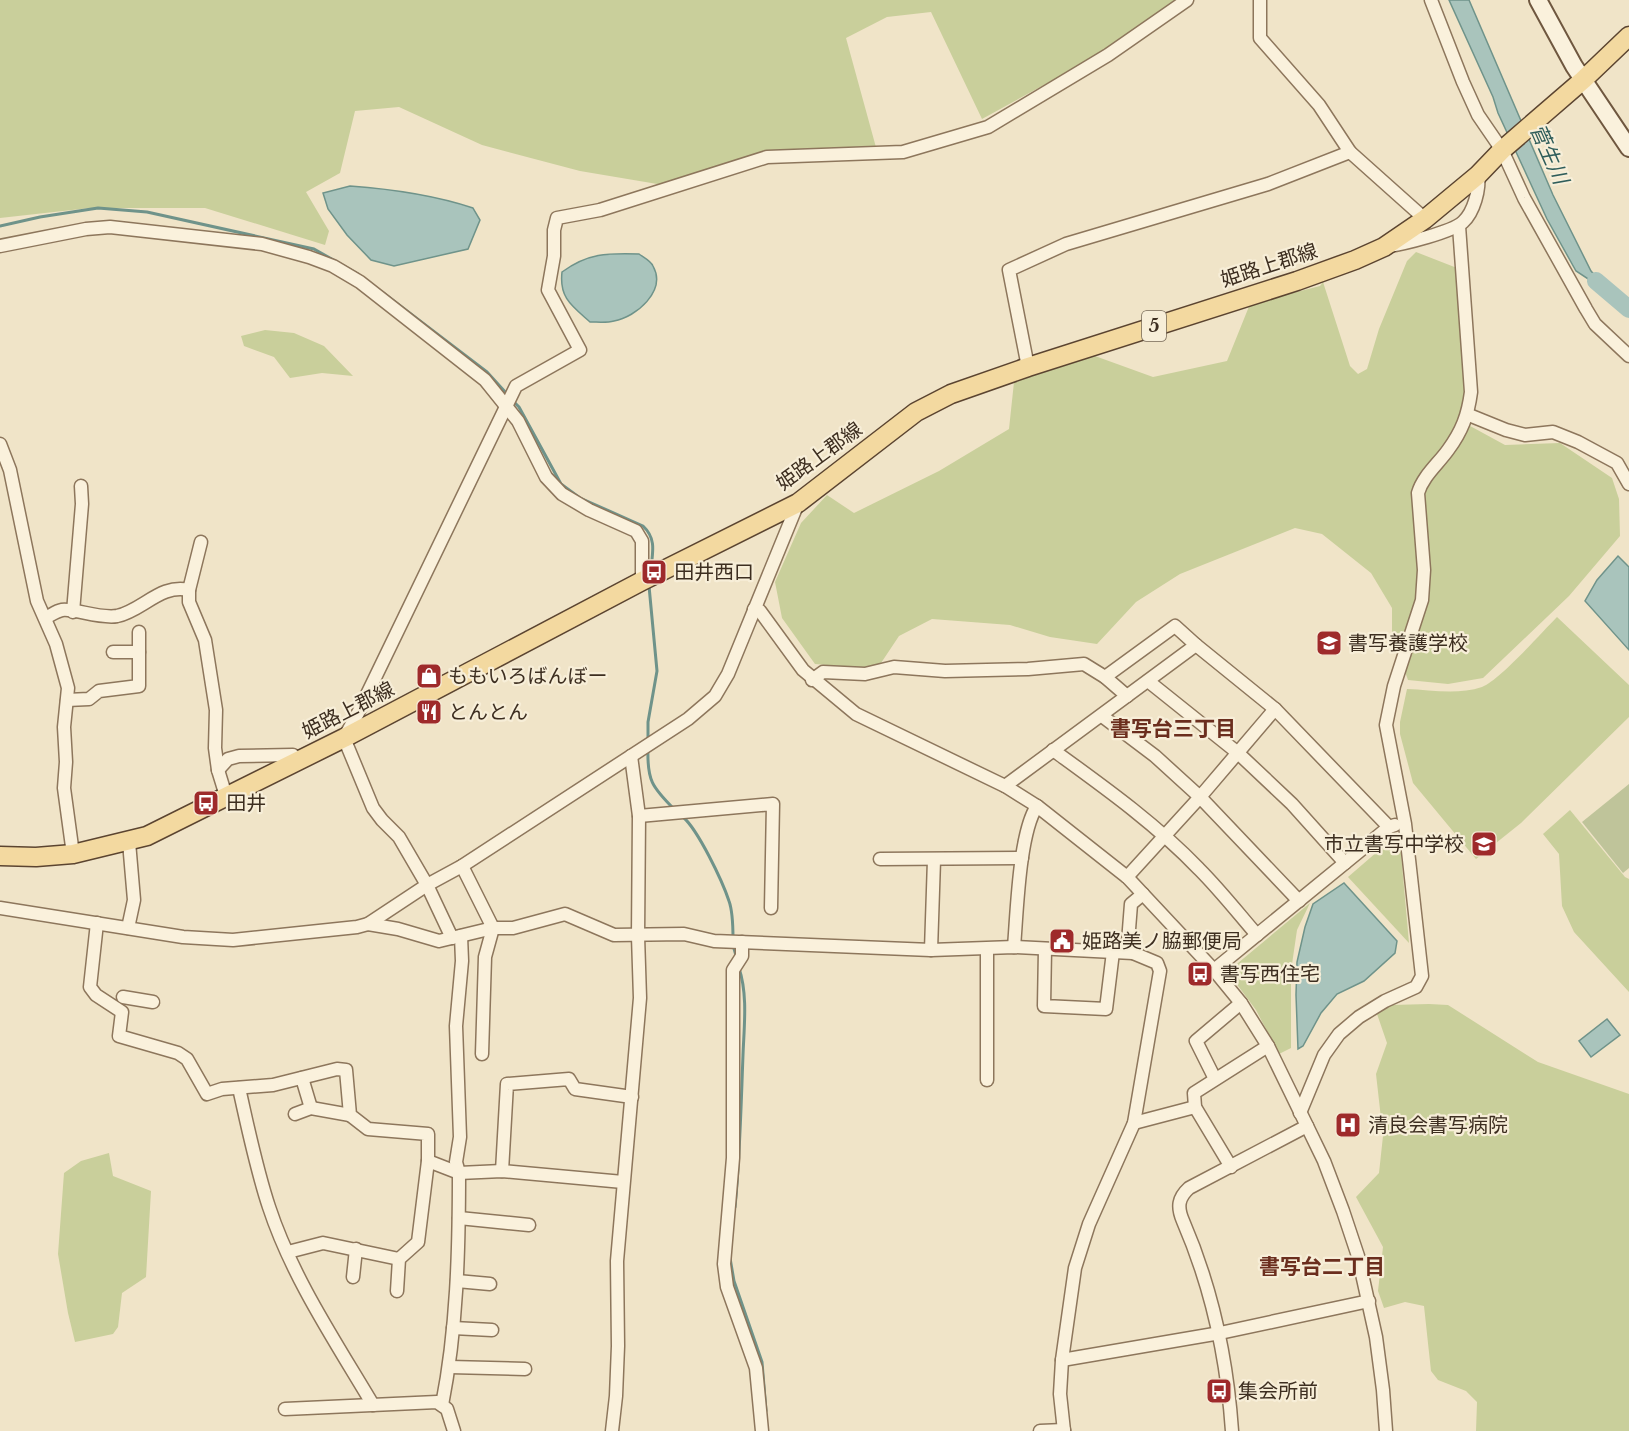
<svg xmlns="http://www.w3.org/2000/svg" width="1629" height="1431" font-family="'Libre Baskerville','Noto Sans JP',serif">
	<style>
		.green { fill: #c9cf9b }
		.cemetery { fill: #bfc49a }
		.water { fill: #a9c4bc; stroke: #6f938a; stroke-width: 1.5 }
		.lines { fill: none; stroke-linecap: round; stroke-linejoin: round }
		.stream { stroke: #6f938a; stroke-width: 3 }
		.river { stroke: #a9c4bc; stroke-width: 18 }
		.minor-casing { stroke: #8d765c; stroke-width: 15 }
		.secondary-casing { stroke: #6f573f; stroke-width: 20 }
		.primary-casing { stroke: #5b4430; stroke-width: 21 }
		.minor { stroke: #faf1dc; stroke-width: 12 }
		.secondary { stroke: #faf1dc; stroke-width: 16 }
		.primary { stroke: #f3d9a0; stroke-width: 18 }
		.labels { text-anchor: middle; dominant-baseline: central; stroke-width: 4.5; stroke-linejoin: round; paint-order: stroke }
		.shield { fill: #f7eed8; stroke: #756857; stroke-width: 1.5 }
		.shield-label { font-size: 18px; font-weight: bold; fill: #3d2e20 }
		.street-label { font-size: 20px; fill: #3d2e20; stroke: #f7eed8 }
		.poi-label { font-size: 20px; fill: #3d2e20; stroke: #f7eed8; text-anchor: start }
		.water-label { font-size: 21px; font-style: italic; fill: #2f5d5a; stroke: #f7eed8 }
		.neighbourhood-label { font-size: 21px; font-weight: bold; fill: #6b2e1e; stroke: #f7eed8 }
	</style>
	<rect width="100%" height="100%" fill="#f0e4c8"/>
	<g class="green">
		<path d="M0 0H1176L1084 63 982 119 931 12 887 17 846 38 877 151 758 159 687 189 580 171 482 145 399 107 355 111 340 173 306 192 329 231 325 245 205 208H90L0 218Z"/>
		<path d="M1416 252 1457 268 1466 397 1461 421 1505 445 1560 443 1612 478 1619 499 1620 536 1569 596 1483 678 1448 684 1408 680 1392 635V608L1371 573 1322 534 1295 528 1180 574 1136 602 1097 644 1050 637 1010 625 932 619 899 636 877 669 815 664 782 618 775 582 801 523 827 495 854 513 939 471 1009 429 1014 382 1095 356 1153 377 1227 361 1250 304 1320 286 1323 282 1350 366 1358 374 1367 369 1379 329 1407 261Z"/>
		<path d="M265 330 294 333 324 346 353 376 322 373 290 378 274 357 244 346 241 336Z"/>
		<path d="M1557 617 1629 685V717L1521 823 1476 859 1413 783 1400 734V722L1407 689C1431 690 1458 695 1482 687 1500 680 1542 632 1557 617Z"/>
		<path d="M1570 810 1625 877 1629 879V992L1574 932 1562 906 1559 854 1543 834Z"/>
		<path d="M1392 839 1400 843 1409 943 1348 877Z"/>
		<path d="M1310 903 1297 930 1291 971V1048L1279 1054 1256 1010 1230 975 1232 968Z"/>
		<path d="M1429 1004 1448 1005 1538 1062 1629 1094V1431H1476L1477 1402 1466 1391 1438 1380 1431 1371 1424 1306 1405 1302 1384 1308 1378 1291 1383 1247 1356 1197 1379 1173 1383 1136 1376 1074 1387 1043 1377 1014 1392 1005Z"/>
		<path d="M109 1153 113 1176 151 1191 146 1277 122 1293 118 1327 113 1334 75 1342 68 1313 58 1254 64 1173 81 1161Z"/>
	</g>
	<path class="cemetery" d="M1629 784V868L1623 873 1582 822Z"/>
	<g class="water">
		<path d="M1449 0H1469L1553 195 1591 271 1614 296 1576 271 1547 219 1498 113 1493 97Z"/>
		<path d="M350 186C391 189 434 195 473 208L480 220 468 249 394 266 371 260 347 235 328 209 323 193Z"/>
		<path d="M639 254C643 257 651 261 653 266 667 291 636 317 614 321 607 323 598 322 590 322 572 306 559 298 562 272 588 253 607 253 639 254Z"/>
		<path d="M1618 556 1629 567V650L1585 601 1597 580Z"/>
		<path d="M1344 883 1397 941 1395 953 1364 981 1337 994 1321 1013 1303 1046 1298 1049 1296 995 1297 962 1305 927 1313 904Z"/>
		<path d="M1607 1019 1620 1035 1591 1057 1579 1041Z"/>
	</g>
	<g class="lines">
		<g class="stream">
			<path d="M0 226 40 217 98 208 147 212 314 249 358 274"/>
			<path d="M382 292 487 372 507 394"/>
			<path d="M513 401 519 407 561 484 580 498 643 526C656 538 653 551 651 568"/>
			<path d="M648 740V722L657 671 649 586"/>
			<path d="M648 749C647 780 652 787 674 809"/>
			<path d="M683 817C698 830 722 880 729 901 733 912 733 926 733 939"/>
			<path d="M733 945 737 959"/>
			<path d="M735 1207C740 1156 741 1106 743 1055 744 1027 748 995 739 968"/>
			<path d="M730 1258 734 1281 762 1362 766 1411"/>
		</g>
		<path class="river" d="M1596 281 1629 309"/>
		<g class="minor-casing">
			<g id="minor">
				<path d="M1260 0V38L1319 105 1350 152"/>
				<path d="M1431 0 1463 82 1478 115 1502 150 1524 198 1586 309 1595 324 1629 356"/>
				<path d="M0 246 86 229 110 227 262 244 309 257 333 266 360 282 485 380 518 421 546 477 562 494 589 510 636 531 642 541V581"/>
				<path d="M1388 246C1404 244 1452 232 1463 222 1474 212 1480 189 1478 175"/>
				<path d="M1028 367 1009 270 1066 244 1268 184 1350 152 1425 219"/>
				<path d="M1469 415 1506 430 1525 435 1553 432 1578 442 1617 463 1629 484"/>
				<path d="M0 444 10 470 37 601 56 644 68 688 64 727 66 762 64 788 73 854"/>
				<path d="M189 590V602L205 640 216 710 215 748 218 770 226 796"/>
				<path d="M754 609 760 611 803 670 856 714 1005 786 1037 806 1127 877 1214 970 1241 1003 1268 1046 1307 1126 1324 1161 1343 1211 1358 1256 1376 1337 1383 1390 1386 1431"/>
				<path d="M73 612 82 504 81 486"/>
				<path d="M45 618C50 616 56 611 62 610 74 608 99 619 117 616 142 611 161 583 189 590L201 542"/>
				<path d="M113 652H139"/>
				<path d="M1105 677 1175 626 1196 645"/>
				<path d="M812 680 823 672 865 674 894 667 945 671 1028 669 1084 664 1105 677 1127 696"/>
				<path d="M1148 681 1238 753 1292 804 1345 863"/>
				<path d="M67 700 89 699 99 691 139 686V632"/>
				<path d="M1102 716 1155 756 1200 797 1299 901"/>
				<path d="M1053 750C1104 787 1156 824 1199 869 1220 890 1238 913 1257 935"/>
				<path d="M218 770 228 759 239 756 293 755 299 760"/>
				<path d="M1005 786 1196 645 1275 709 1389 827"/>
				<path d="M639 816 773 804 771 908"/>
				<path d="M880 859 1022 858"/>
				<path d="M462 866 493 928 485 957 482 1054"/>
				<path d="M1127 877 1200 797 1275 709"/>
				<path d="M0 908 183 937 233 940 357 927 368 924 427 885 462 866 688 719 715 696 728 674 798 503"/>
				<path d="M97 923 90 987 96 995 122 1012 119 1036 178 1053 187 1059 207 1094 222 1089 273 1085 337 1069 346 1070 350 1115 368 1129 428 1134V1161L418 1242 399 1259 397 1291"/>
				<path d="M368 924 398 929 439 941 493 928H513L565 914 614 935 684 934 714 941 931 950 1014 947 1133 953 1157 963 1160 971 1134 1123 1089 1224 1075 1268 1062 1360 1060 1394 1064 1431"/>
				<path d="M128 928 134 900 129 842"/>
				<path d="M452 938 427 885 399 837 382 820 373 808 344 738 358 713 516 386 580 350 548 290 554 256V230L557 218 600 210 767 157 903 152 988 127 1108 55 1187 0"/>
				<path d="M742 942V956L733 970V1158L724 1264 727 1287 756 1368 762 1431"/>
				<path d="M1014 947C1017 912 1019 833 1037 806"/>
				<path d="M1045 949 1044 1006 1106 1009 1113 952"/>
				<path d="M931 950 934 860"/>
				<path d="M1133 953 1128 942 1131 904 1143 894"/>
				<path d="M1214 970 1389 827 1395 825"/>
				<path d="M123 997 153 1002"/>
				<path d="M302 1078 311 1108"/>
				<path d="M1215 1079 1196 1041 1241 1003"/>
				<path d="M987 1080V949"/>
				<path d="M239 1088C248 1128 256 1168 269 1207 292 1277 335 1341 373 1405"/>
				<path d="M1300 1113 1324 1055 1339 1034 1359 1017 1385 1001 1416 987 1422 976 1405 824 1386 725 1394 686 1422 600 1424 570 1418 493C1423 476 1438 464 1448 450 1462 431 1468 415 1471 392L1459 226"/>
				<path d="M295 1114 311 1108 350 1115"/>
				<path d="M1134 1123 1195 1107"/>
				<path d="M428 1161 459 1173 502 1171 623 1182"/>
				<path d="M1231 1167 1195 1107 1194 1093 1268 1046"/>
				<path d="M502 1171 507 1084 569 1079 575 1089 632 1097"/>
				<path d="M459 1218 529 1225"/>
				<path d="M288 1252 323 1243 399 1259"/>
				<path d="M353 1277 356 1249"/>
				<path d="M457 1281 490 1284"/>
				<path d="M453 1328 492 1330"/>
				<path d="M1062 1360 1220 1333 1369 1301"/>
				<path d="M450 1367 525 1369"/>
				<path d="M442 1405C457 1329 459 1251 459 1173L456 1162 460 1137 456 1026 462 961 461 936"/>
				<path d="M285 1409 437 1402 447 1409 454 1431"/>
				<path d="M612 1431 616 1396 618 1346 617 1261 640 998 638 936 639 816 631 756"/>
				<path d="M1040 1431 1064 1430"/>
				<path d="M1232 1431C1227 1358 1212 1288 1183 1221 1177 1207 1178 1198 1189 1188L1307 1126"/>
			</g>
		</g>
		<g class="secondary-casing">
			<path id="secondary" d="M1538 0 1574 66 1629 148"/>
		</g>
		<g class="primary-casing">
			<path id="primary" d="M0 856 36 857 73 854 147 836 344 738 642 581 798 503 916 412 951 394 1028 367 1297 281 1355 260 1384 247 1425 219 1478 175 1502 150 1583 80 1629 36"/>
		</g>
		<use href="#minor" class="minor"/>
		<use href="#secondary" class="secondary"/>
		<use href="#primary" class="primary"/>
	</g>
	<defs>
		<g id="bus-square" transform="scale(1.35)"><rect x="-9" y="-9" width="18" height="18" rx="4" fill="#9e2a2b" stroke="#f7eed8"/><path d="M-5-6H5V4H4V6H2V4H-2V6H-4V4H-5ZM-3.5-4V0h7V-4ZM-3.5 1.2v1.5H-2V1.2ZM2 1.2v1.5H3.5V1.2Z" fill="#fff"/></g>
		<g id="school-square" transform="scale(1.35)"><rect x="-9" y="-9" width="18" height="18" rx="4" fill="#9e2a2b" stroke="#f7eed8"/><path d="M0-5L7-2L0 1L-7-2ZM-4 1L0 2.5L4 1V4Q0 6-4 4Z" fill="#fff"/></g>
		<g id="shop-square" transform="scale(1.35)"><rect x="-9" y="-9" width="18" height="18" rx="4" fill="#9e2a2b" stroke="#f7eed8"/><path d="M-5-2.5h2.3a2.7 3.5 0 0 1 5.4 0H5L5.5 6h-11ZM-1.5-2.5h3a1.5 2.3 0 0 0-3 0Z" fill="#fff"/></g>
		<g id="restaurant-square" transform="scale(1.35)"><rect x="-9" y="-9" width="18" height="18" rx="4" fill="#9e2a2b" stroke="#f7eed8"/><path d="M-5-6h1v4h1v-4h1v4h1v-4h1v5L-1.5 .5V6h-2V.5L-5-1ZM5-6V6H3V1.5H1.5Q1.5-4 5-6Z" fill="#fff"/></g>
		<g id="civic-square" transform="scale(1.35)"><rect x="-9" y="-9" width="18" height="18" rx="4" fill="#9e2a2b" stroke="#f7eed8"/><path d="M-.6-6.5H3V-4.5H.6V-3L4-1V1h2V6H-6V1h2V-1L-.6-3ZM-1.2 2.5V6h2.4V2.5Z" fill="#fff"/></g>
		<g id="hospital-square" transform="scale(1.35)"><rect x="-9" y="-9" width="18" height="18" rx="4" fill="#9e2a2b" stroke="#f7eed8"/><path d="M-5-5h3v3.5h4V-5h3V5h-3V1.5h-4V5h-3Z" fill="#fff"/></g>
	</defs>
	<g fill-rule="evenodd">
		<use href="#bus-square" x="654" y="572"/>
		<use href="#school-square" x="1329" y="643"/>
		<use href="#shop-square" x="429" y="676"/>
		<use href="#restaurant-square" x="429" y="712"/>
		<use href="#bus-square" x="206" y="803"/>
		<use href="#school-square" x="1484" y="844"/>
		<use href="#civic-square" x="1062" y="941"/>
		<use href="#bus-square" x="1200" y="974"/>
		<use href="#hospital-square" x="1348" y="1125"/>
		<use href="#bus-square" x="1219" y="1391"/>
	</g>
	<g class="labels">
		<rect class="shield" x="1142" y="311" width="24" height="30" rx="4.5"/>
		<g class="shield-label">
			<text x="1154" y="326">5</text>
		</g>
		<g class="street-label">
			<text transform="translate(1269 265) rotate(-18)">姫路上郡線</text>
			<text transform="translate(819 456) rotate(-36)">姫路上郡線</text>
			<text transform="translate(348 710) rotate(-27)">姫路上郡線</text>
		</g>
		<g class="poi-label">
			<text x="674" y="572">田井西口</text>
			<text x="1348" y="643">書写養護学校</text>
			<text x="448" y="676">ももいろばんぼー</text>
			<text x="448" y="712">とんとん</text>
			<text x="226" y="803">田井</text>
			<text x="1464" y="844" text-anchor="end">市立書写中学校</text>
			<text x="1082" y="941">姫路美ノ脇郵便局</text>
			<text x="1220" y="974">書写西住宅</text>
			<text x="1368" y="1125">清良会書写病院</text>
			<text x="1238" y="1391">集会所前</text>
		</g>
		<g class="water-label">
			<text transform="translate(1549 154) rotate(66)">菅生川</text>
		</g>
		<g class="neighbourhood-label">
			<text x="1173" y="729">書写台三丁目</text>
			<text x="1322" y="1267">書写台二丁目</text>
		</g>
	</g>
</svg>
